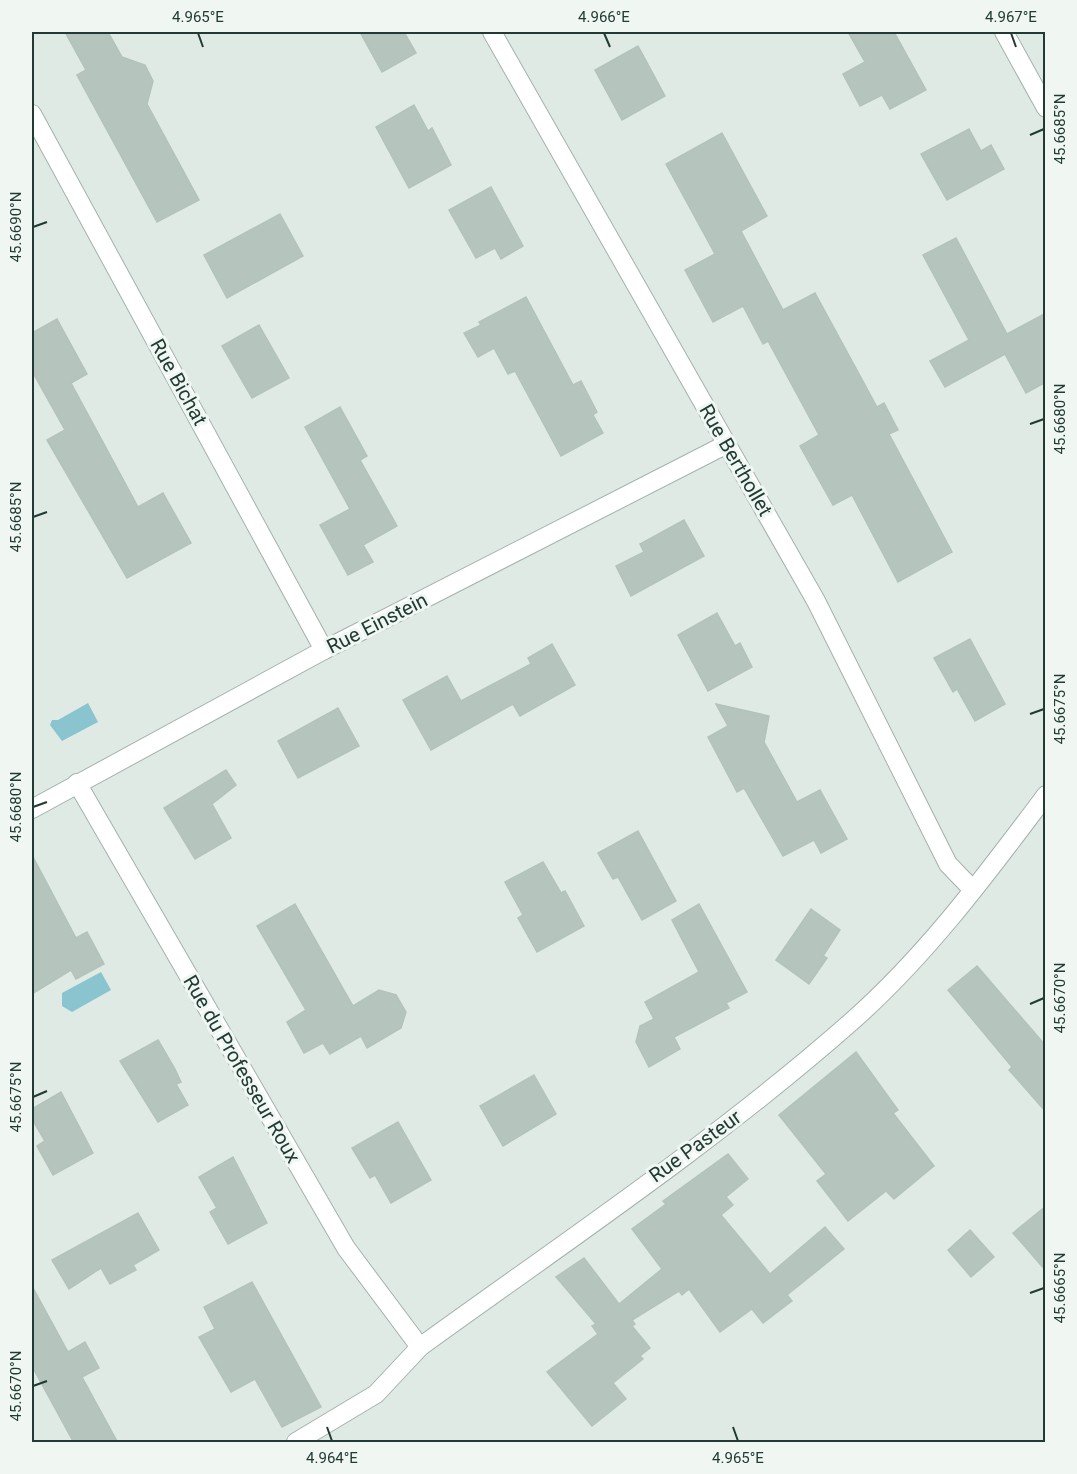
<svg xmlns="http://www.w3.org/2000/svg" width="1077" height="1474" font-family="Roboto,sans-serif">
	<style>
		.water { fill: #8ac4ce }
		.building { fill: #b5c5be; stroke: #b3c3bc; stroke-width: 1.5 }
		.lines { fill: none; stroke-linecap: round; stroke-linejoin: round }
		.minor-casing { stroke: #a3b2ac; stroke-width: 20 }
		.minor { stroke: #fff; stroke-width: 18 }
		.ticks { fill: none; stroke: #213a33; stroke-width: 2 }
		.labels { text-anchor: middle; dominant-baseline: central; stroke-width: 6; stroke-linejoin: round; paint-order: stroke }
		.street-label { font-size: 20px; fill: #213a33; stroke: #f0f7f3 }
		.neatline { fill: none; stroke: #213a33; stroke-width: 2 }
		.ticks-label { font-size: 15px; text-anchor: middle; fill: #213a33 }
	</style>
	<rect width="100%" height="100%" fill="#e0eae5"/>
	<g class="water">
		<path d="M88 703 98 722 62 741 50 725 52 720H58Z"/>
		<path d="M101 972 111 990 72 1012 62 1006V993Z"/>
	</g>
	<g class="building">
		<path d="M65 32H108L122 57 145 65 153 81 147 104 199 200 157 222 77 75 86 70Z"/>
		<path d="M360 32H404L416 53 382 72Z"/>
		<path d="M848 32H894L926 90 890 109 882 95 860 106 843 74 865 62Z"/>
		<path d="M638 46 665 96 622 120 595 70Z"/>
		<path d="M414 105 428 131 432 128 451 165 409 188 376 127Z"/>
		<path d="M969 129 981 151 991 145 1004 169 947 200 921 154Z"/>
		<path d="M722 133 767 216 741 231 783 310 815 293 877 407 884 403 898 430 889 434 952 552 898 582 852 495 833 505 800 446 819 435 768 341 763 344 743 306 713 322 685 270 715 254 666 164Z"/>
		<path d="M491 187 523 246 501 259 495 248 476 258 449 210Z"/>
		<path d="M280 214 303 256 227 298 204 255Z"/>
		<path d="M956 238 1007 334 1046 313V382L1026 393 1005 354 945 387 930 361 969 340 923 255Z"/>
		<path d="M526 297 573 385 581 381 597 412 593 415 603 433 561 456 515 371 508 374 494 348 478 357 464 333 481 325 479 322Z"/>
		<path d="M57 319 87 374 71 383 138 507 163 493 191 543 127 578 47 440 65 430 32 371V333Z"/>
		<path d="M259 325 289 378 252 398 222 346Z"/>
		<path d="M340 407 367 456 360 460 397 526 363 545 373 562 348 575 320 525 350 509 305 427Z"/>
		<path d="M684 520 704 556 631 596 616 566 644 552 640 544Z"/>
		<path d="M717 613 735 646 740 643 752 667 708 691 678 635Z"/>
		<path d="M970 639 1005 704 975 721 957 689 953 692 934 658Z"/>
		<path d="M552 644 575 685 520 716 513 704 431 750 403 700 447 676 461 701 531 664 528 658Z"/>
		<path d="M716 704 769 716 764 742 797 802 820 790 847 839 821 853 814 840 783 856 744 788 737 792 708 737 728 726Z"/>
		<path d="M338 708 359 746 298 778 278 741Z"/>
		<path d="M226 770 236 785 212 804 231 838 195 859 164 808Z"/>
		<path d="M638 831 676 901 642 920 618 877 613 879 598 853Z"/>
		<path d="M32 855 76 938 87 932 104 964 76 979 71 970 32 994Z"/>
		<path d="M543 862 561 893 565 891 584 926 537 952 518 918 523 915 505 882Z"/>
		<path d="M295 904 353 1006 379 990 396 995 406 1012 401 1028 367 1048 361 1036 330 1054 323 1043 304 1053 287 1022 306 1010 257 926Z"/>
		<path d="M699 904 747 992 726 1003 729 1008 674 1037 680 1049 649 1067 636 1042 640 1026 654 1019 645 1002 699 972 672 920Z"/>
		<path d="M811 909 840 930 823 956 827 958 809 984 776 960Z"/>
		<path d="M977 966 1046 1046V1112L1009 1070 1012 1067 948 990Z"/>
		<path d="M158 1040 175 1069 181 1082 176 1084 188 1105 158 1122 120 1061Z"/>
		<path d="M856 1052 898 1110 893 1113 934 1166 894 1199 886 1191 848 1221 817 1181 826 1174 779 1115Z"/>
		<path d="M534 1075 556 1114 503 1146 480 1106Z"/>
		<path d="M61 1092 93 1153 53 1175 37 1146 45 1141 32 1119V1109Z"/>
		<path d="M398 1122 431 1180 391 1203 375 1175 370 1178 352 1148Z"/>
		<path d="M728 1154 748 1179 726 1197 733 1205 721 1215 770 1274 825 1227 844 1249 787 1295 792 1301 763 1323 752 1309 720 1332 689 1289 682 1295 679 1291 632 1320 635 1324 632 1326 650 1348 640 1356 643 1359 613 1383 626 1399 592 1426 547 1372 598 1334 592 1326 596 1324 556 1277 584 1258 619 1304 662 1269 632 1229 666 1204 663 1201Z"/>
		<path d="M233 1157 267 1223 228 1244 210 1212 217 1208 199 1177Z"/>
		<path d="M1046 1206V1271L1013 1233Z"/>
		<path d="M138 1213 159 1250 133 1265 136 1270 110 1284 101 1268 69 1289 52 1260Z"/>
		<path d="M970 1230 994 1257 971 1277 948 1250Z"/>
		<path d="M252 1282 321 1407 282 1427 255 1379 231 1392 199 1337 215 1329 204 1307Z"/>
		<path d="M32 1286 68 1352 85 1342 99 1368 82 1377 118 1443H74L32 1366Z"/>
	</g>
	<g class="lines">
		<g class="minor-casing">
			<g id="minor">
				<path d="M492 32 816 601 948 864 973 890"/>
				<path d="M1004 32 1046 108"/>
				<path d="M32 114 324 650"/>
				<path d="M77 783 346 1248 420 1347"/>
				<path d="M32 809 324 650 727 444"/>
				<path d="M296 1442 376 1394 420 1347C565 1242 716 1141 851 1022 926 956 986 875 1046 795"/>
			</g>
		</g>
		<use href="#minor" class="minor"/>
	</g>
	<path class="ticks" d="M198 33 203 47M604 33 610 47M1011 33 1016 47M1030 135 1044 129M33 227 47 222M1030 424 1044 419M33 517 47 512M1030 714 1044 709M33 807 47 802M1030 1004 1044 998M33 1097 47 1091M1030 1293 1044 1288M33 1386 47 1381M327 1427 332 1441M733 1427 738 1441"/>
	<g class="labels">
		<g class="street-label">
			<text transform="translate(179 382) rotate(61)">Rue Bichat</text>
			<text transform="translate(736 460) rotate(60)">Rue Berthollet</text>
			<text transform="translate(377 623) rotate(-27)">Rue Einstein</text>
			<text transform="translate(242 1069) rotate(60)">Rue du Professeur Roux</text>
			<text transform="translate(695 1146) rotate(-36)">Rue Pasteur</text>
		</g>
	</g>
	<rect width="1077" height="1474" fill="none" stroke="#f0f7f3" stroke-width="66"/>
	<rect x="33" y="33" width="1011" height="1408" class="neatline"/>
	<g class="ticks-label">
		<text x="198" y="22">4.965°E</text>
		<text x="604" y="22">4.966°E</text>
		<text x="1011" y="22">4.967°E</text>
		<text transform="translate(1060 129) rotate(-90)" y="5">45.6685°N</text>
		<text transform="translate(16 227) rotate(-90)" y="5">45.6690°N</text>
		<text transform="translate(1060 419) rotate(-90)" y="5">45.6680°N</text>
		<text transform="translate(16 517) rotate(-90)" y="5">45.6685°N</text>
		<text transform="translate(1060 709) rotate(-90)" y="5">45.6675°N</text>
		<text transform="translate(16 807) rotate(-90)" y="5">45.6680°N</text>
		<text transform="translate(1060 998) rotate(-90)" y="5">45.6670°N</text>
		<text transform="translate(16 1097) rotate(-90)" y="5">45.6675°N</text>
		<text transform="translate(1060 1288) rotate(-90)" y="5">45.6665°N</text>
		<text transform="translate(16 1386) rotate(-90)" y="5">45.6670°N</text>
		<text x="332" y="1463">4.964°E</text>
		<text x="738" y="1463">4.965°E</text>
	</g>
</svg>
